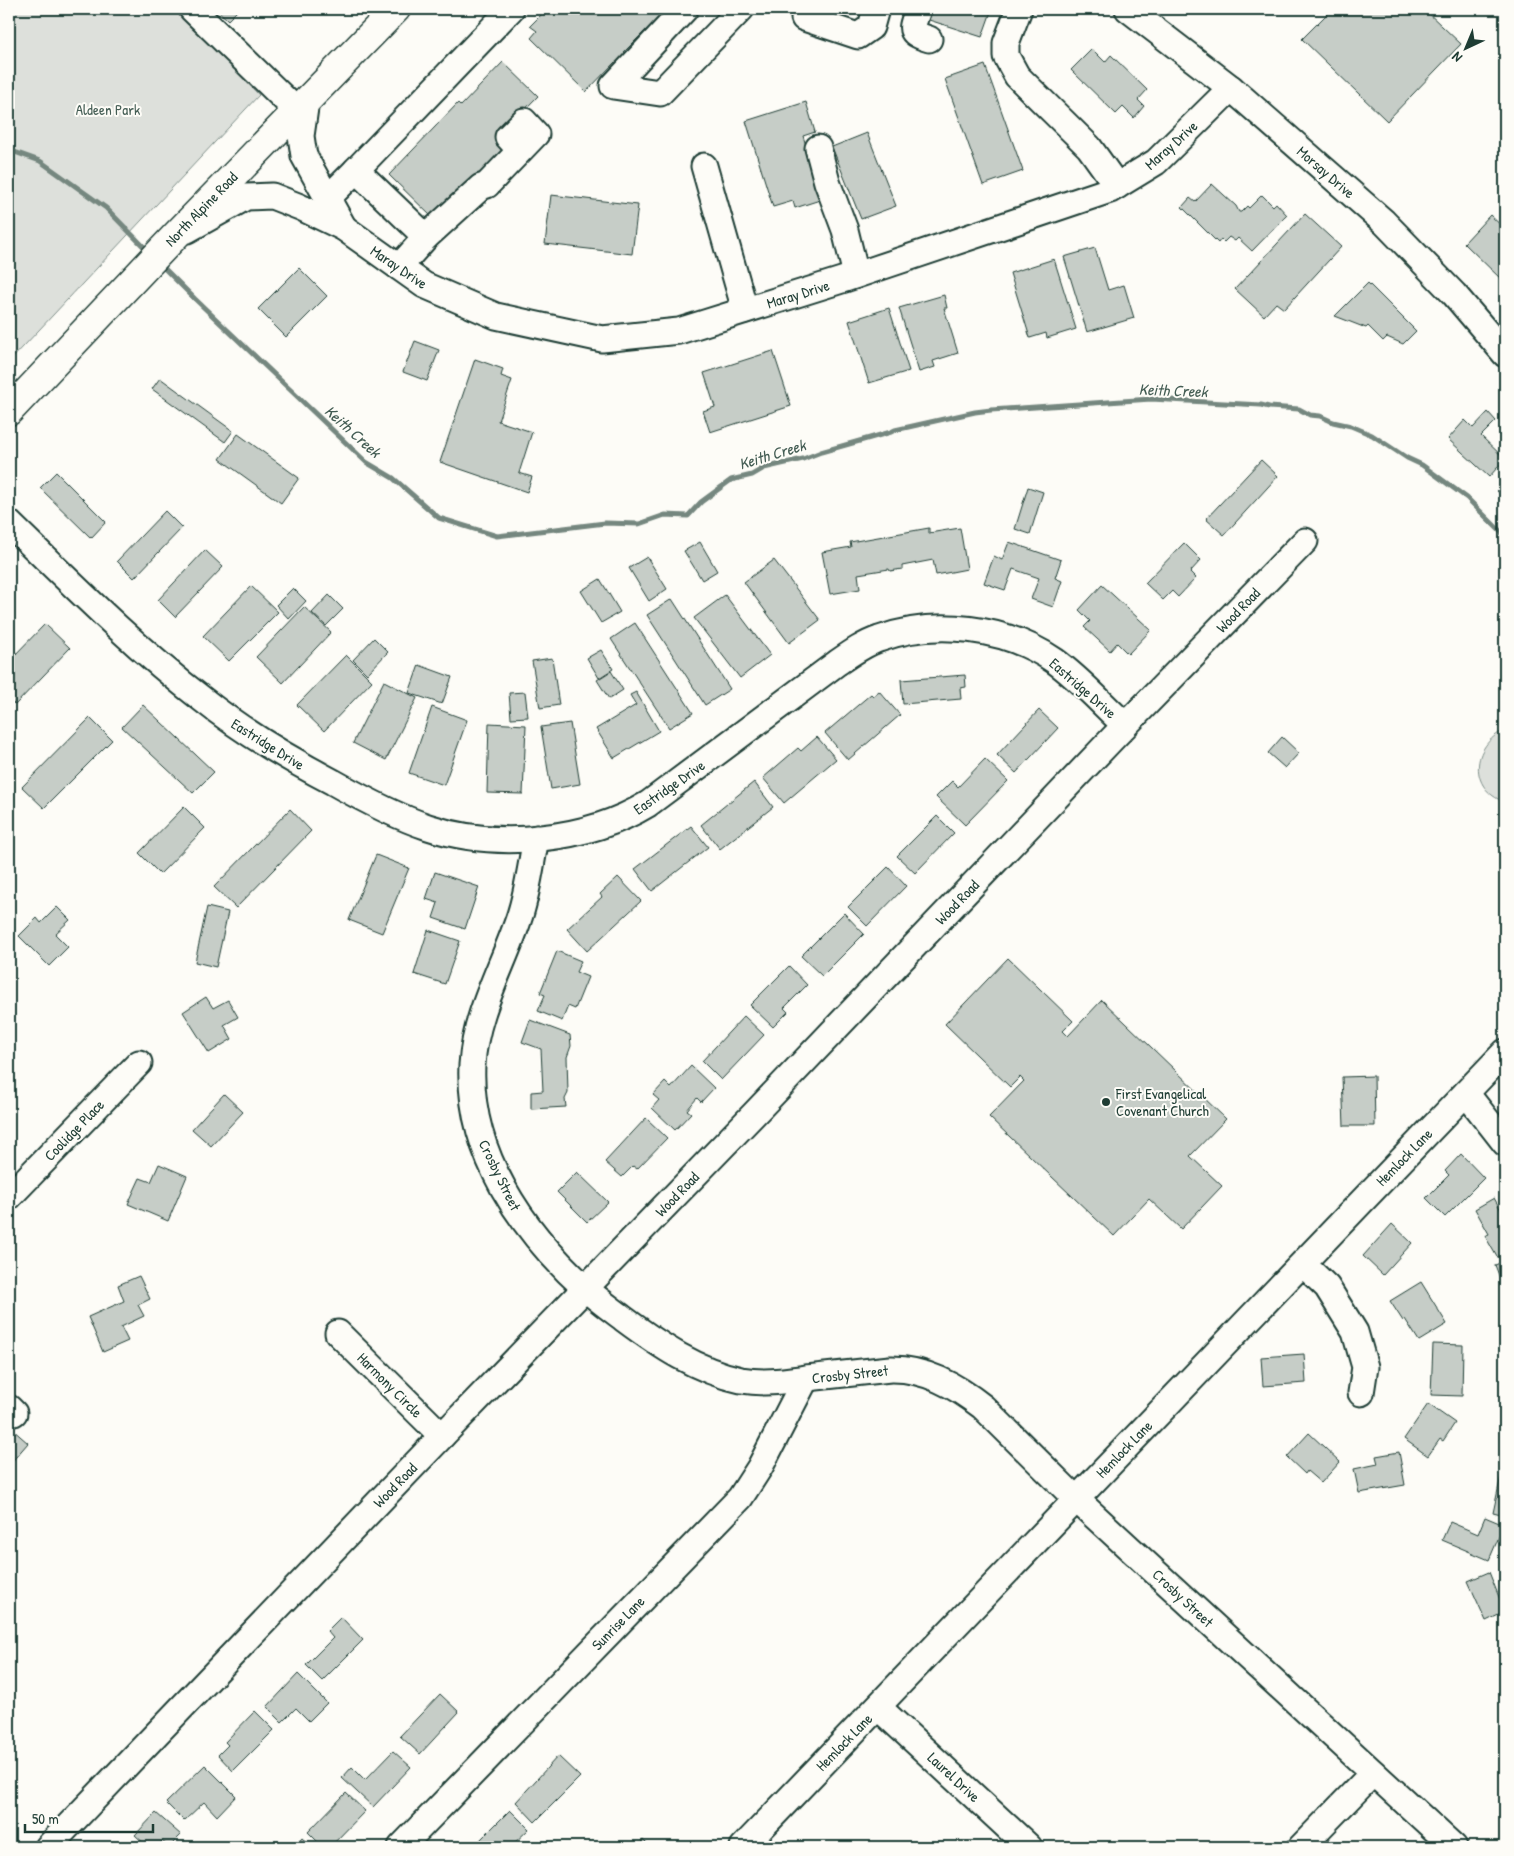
<svg xmlns="http://www.w3.org/2000/svg" width="1514" height="1856" viewBox="0 0 1514 1856" font-family="'Patrick Hand',sans-serif">
  <style>
    .green { fill: #dde0db; stroke: #7e8e88 }
    .lines { fill: none; stroke-linecap: round; stroke-linejoin: round }
    .stream { stroke: #75877f; stroke-width: 5 }
    .building { fill: #c6cdc7; stroke: #1f3d34 }
    .minor-casing { stroke: #1f3d34; stroke-width: 29 }
    .major-casing { stroke: #1f3d34; stroke-width: 31 }
    .minor { stroke: #fdfcf7; stroke-width: 25 }
    .major { stroke: #fdfcf7; stroke-width: 28 }
    .poi-dot { fill: #1f3d34; stroke: #fdfcf7; stroke-width: 2 }
    .labels { text-anchor: middle; dominant-baseline: central; stroke-width: 4; stroke-linejoin: round; paint-order: stroke }
    .park-label { font-size: 15px; fill: #455e55; stroke: #fdfcf7 }
    .street-label { font-size: 15px; fill: #1f3d34; stroke: #fdfcf7 }
    .poi-label { font-size: 15px; fill: #1f3d34; stroke: #fdfcf7; text-anchor: start }
    .water-label { font-size: 16px; font-style: italic; fill: #435c53; stroke: #fdfcf7 }
  </style>
  <rect width="100%" height="100%" fill="#fdfcf7"/>
  <filter id="ink" filterUnits="userSpaceOnUse"><feTurbulence type="fractalNoise" baseFrequency=".02" numOctaves="2"/><feDisplacementMap in="SourceGraphic" scale="10" xChannelSelector="R" yChannelSelector="G"/><feConvolveMatrix kernelMatrix="1 2 1 2 8 2 1 2 1" color-interpolation-filters="sRGB"/></filter>
  <g filter="url(#ink)">
    <g class="green">
      <polygon points="9,9 176,9 259,95 9,362"/>
      <path d="M1505 730V802C1468 789 1471 745 1505 730Z"/>
    </g>
    <g class="lines">
      <g class="stream">
        <polyline points="9,150 40,161 106,208 148,251"/>
        <polyline points="159,263 195,299 366,462 393,478 439,518 497,536 605,523 639,524 665,515 688,516 701,502 731,480 752,475 764,468 803,459 821,452 891,432 895,430 975,412 991,410 1151,399 1261,405 1269,407 1299,409 1310,415 1320,416 1333,422 1351,426 1372,435 1407,458 1422,465 1467,498 1505,536"/>
      </g>
    </g>
    <g class="building">
      <polygon points="216,9 239,9 228,20"/>
      <polygon points="547,9 678,9 667,20 660,16 624,52 631,58 621,67 615,62 586,92 531,38 537,31 530,26"/>
      <polygon points="933,9 992,9 982,37 929,20"/>
      <polygon points="1332,9 1424,9 1461,44 1387,121 1302,39"/>
      <polygon points="1092,49 1105,62 1111,55 1147,90 1138,100 1144,106 1134,118 1123,107 1116,114 1071,70"/>
      <polygon points="503,62 538,96 497,138 513,153 436,221 389,175 458,103 461,106"/>
      <polygon points="985,65 1023,171 983,185 945,79"/>
      <polygon points="806,102 815,132 803,136 823,199 795,208 793,201 773,207 746,121"/>
      <polygon points="867,133 896,206 861,219 832,147"/>
      <polygon points="1212,184 1236,206 1239,212 1241,212 1247,206 1249,208 1262,195 1273,206 1276,203 1287,215 1252,251 1238,238 1235,241 1229,237 1224,242 1221,239 1218,243 1182,207 1190,198 1195,202"/>
      <polygon points="551,195 638,205 632,254 545,244"/>
      <polygon points="1305,214 1341,247 1284,309 1276,303 1264,316 1235,289"/>
      <polygon points="1490,215 1505,229 1505,283 1464,243"/>
      <polygon points="1095,248 1108,290 1124,285 1134,318 1087,332 1064,257"/>
      <polygon points="1054,259 1076,329 1047,338 1046,333 1030,338 1010,273"/>
      <polygon points="299,268 327,296 286,337 258,309"/>
      <polygon points="1368,283 1416,331 1403,344 1387,337 1383,341 1368,326 1366,328 1335,316"/>
      <polygon points="944,295 947,308 944,308 958,353 933,361 935,367 919,372 899,308"/>
      <polygon points="889,308 909,371 869,383 849,321"/>
      <polygon points="415,341 439,350 427,381 403,372"/>
      <polygon points="773,351 791,406 710,432 703,411 715,407 704,373"/>
      <polygon points="475,359 503,369 501,376 512,380 498,421 532,432 519,473 532,477 527,492 440,462"/>
      <polygon points="160,378 233,431 225,442 152,389"/>
      <polygon points="1488,412 1496,421 1481,436 1505,459 1489,477 1448,439 1465,420 1473,428"/>
      <polygon points="238,434 299,478 281,503 220,459"/>
      <polygon points="1261,460 1278,476 1224,535 1206,519"/>
      <polygon points="56,472 106,522 91,538 40,488"/>
      <polygon points="1504,484 1505,484 1505,499 1497,491"/>
      <polygon points="1028,487 1043,492 1030,534 1015,529"/>
      <polygon points="165,511 182,528 134,578 117,561"/>
      <polygon points="929,528 929,533 960,528 967,569 936,575 933,560 902,566 902,569 890,571 889,569 858,574 860,589 830,594 822,552 851,547 850,542"/>
      <polygon points="700,542 717,571 702,580 684,551"/>
      <polygon points="1009,542 1061,560 1055,578 1062,581 1053,607 1031,599 1039,578 1013,569 1005,590 984,583 994,556 1002,560"/>
      <polygon points="1184,543 1201,560 1190,572 1196,578 1178,597 1172,591 1163,600 1145,583"/>
      <polygon points="205,550 223,567 175,617 158,600"/>
      <polygon points="647,557 667,589 649,601 629,568"/>
      <polygon points="774,560 820,620 789,643 744,582"/>
      <polygon points="600,579 620,612 601,623 581,591"/>
      <polygon points="1102,585 1151,630 1128,654 1117,643 1110,651 1084,627 1090,621 1079,610"/>
      <polygon points="251,586 278,612 229,661 203,636"/>
      <polygon points="293,588 306,601 289,619 276,605"/>
      <polygon points="329,595 343,609 326,626 312,613"/>
      <polygon points="725,595 770,655 740,678 694,618"/>
      <polygon points="672,599 730,689 705,705 647,615"/>
      <polygon points="304,607 331,632 283,683 256,657"/>
      <polygon points="635,623 693,713 669,728 611,639"/>
      <polygon points="45,624 70,648 15,705 9,699 9,661"/>
      <polygon points="374,638 388,652 367,674 353,660"/>
      <polygon points="601,650 613,669 599,678 587,658"/>
      <polygon points="346,655 372,681 324,731 297,705"/>
      <polygon points="552,658 559,705 540,708 532,661"/>
      <polygon points="419,665 452,677 442,704 409,693"/>
      <polygon points="611,671 623,690 609,699 597,680"/>
      <polygon points="965,675 966,687 960,688 961,699 903,704 901,680"/>
      <polygon points="384,681 417,698 386,760 353,743"/>
      <polygon points="879,691 900,715 848,760 825,733 871,694 873,696"/>
      <polygon points="525,692 528,717 511,718 509,693"/>
      <polygon points="636,692 659,731 614,758 596,729 636,705 630,695"/>
      <polygon points="143,705 214,772 193,793 122,727"/>
      <polygon points="432,707 467,720 444,785 409,773"/>
      <polygon points="1039,710 1058,728 1016,773 997,755"/>
      <polygon points="90,718 112,740 44,808 22,787"/>
      <polygon points="489,723 526,725 523,794 487,793"/>
      <polygon points="570,723 580,784 551,789 541,727"/>
      <polygon points="817,737 836,759 784,803 763,778 798,748 801,751"/>
      <polygon points="1282,737 1299,753 1285,768 1268,753"/>
      <polygon points="985,759 1008,781 965,825 936,797 952,781 958,787"/>
      <polygon points="754,782 773,807 720,849 701,825"/>
      <polygon points="184,807 205,828 160,874 139,853"/>
      <polygon points="290,809 311,831 236,908 214,887"/>
      <polygon points="937,816 954,833 915,873 897,856"/>
      <polygon points="691,826 708,847 652,891 635,869"/>
      <polygon points="376,855 409,868 382,933 349,920"/>
      <polygon points="888,867 906,886 867,926 848,907"/>
      <polygon points="435,872 479,887 465,929 433,918 438,903 426,899"/>
      <polygon points="618,877 641,901 587,951 567,929 602,897 600,894"/>
      <polygon points="57,907 70,920 55,934 68,947 49,966 19,936 37,918 41,923"/>
      <polygon points="207,907 228,912 216,967 195,962"/>
      <polygon points="844,913 864,934 822,976 801,956"/>
      <polygon points="428,930 460,941 445,984 414,974"/>
      <polygon points="557,951 581,961 576,972 588,977 575,1009 568,1006 562,1021 538,1011 545,995 540,993"/>
      <polygon points="1008,958 1073,1021 1063,1031 1068,1036 1102,1000 1226,1119 1190,1156 1222,1186 1181,1229 1149,1199 1114,1236 989,1117 1024,1081 1020,1077 1010,1087 945,1024"/>
      <polygon points="789,966 807,985 784,1008 788,1012 773,1027 750,1005"/>
      <polygon points="206,997 213,1008 228,1000 238,1017 224,1025 232,1039 209,1053 183,1012"/>
      <polygon points="744,1016 764,1035 721,1080 702,1061"/>
      <polygon points="530,1020 570,1035 571,1046 567,1057 568,1093 565,1099 566,1107 531,1109 531,1092 543,1091 541,1049 522,1042"/>
      <polygon points="691,1066 714,1088 701,1102 697,1098 687,1110 691,1113 675,1130 652,1108 659,1100 653,1095 665,1082 671,1088"/>
      <polygon points="1374,1076 1375,1126 1344,1126 1342,1077"/>
      <polygon points="224,1094 243,1112 211,1146 192,1129"/>
      <polygon points="646,1118 667,1138 637,1169 633,1166 622,1177 605,1162"/>
      <polygon points="1461,1154 1484,1178 1445,1217 1426,1198 1449,1175 1445,1171"/>
      <polygon points="159,1164 187,1176 168,1221 128,1204 140,1178 151,1182"/>
      <polygon points="577,1172 608,1202 587,1222 557,1192"/>
      <polygon points="1494,1198 1505,1217 1505,1253 1497,1257 1485,1236 1489,1234 1475,1209"/>
      <polygon points="1392,1224 1412,1243 1383,1275 1363,1256"/>
      <polygon points="1505,1261 1505,1291 1495,1265"/>
      <polygon points="139,1276 150,1299 138,1305 144,1316 121,1327 128,1341 103,1352 88,1317 124,1301 118,1285"/>
      <polygon points="1421,1282 1447,1324 1419,1341 1405,1319 1403,1321 1390,1301"/>
      <polygon points="1433,1344 1463,1345 1462,1396 1431,1395"/>
      <polygon points="1304,1354 1306,1383 1263,1386 1261,1357"/>
      <polygon points="1428,1404 1455,1423 1443,1441 1440,1439 1428,1456 1404,1439"/>
      <polygon points="12,1429 28,1443 9,1465 9,1433"/>
      <polygon points="1309,1433 1340,1462 1321,1483 1307,1471 1305,1474 1287,1457"/>
      <polygon points="1399,1452 1405,1485 1359,1493 1354,1469 1378,1464 1376,1456"/>
      <polygon points="1502,1471 1505,1472 1505,1516 1493,1513"/>
      <polygon points="1485,1517 1504,1525 1489,1560 1442,1540 1450,1522 1478,1534"/>
      <polygon points="1489,1572 1505,1612 1486,1621 1468,1581"/>
      <polygon points="341,1617 363,1640 322,1681 306,1665 333,1638 327,1631"/>
      <polygon points="298,1674 327,1703 309,1721 296,1708 282,1722 267,1707"/>
      <polygon points="440,1694 459,1712 420,1754 400,1736"/>
      <polygon points="255,1711 274,1730 233,1771 218,1755 228,1745 225,1742"/>
      <polygon points="393,1751 411,1767 373,1807 342,1778 352,1767 365,1780"/>
      <polygon points="558,1756 580,1777 535,1822 516,1802"/>
      <polygon points="205,1765 236,1796 217,1816 204,1802 184,1821 166,1803"/>
      <polygon points="346,1793 365,1811 330,1847 323,1847 308,1832"/>
      <polygon points="510,1810 529,1829 510,1847 473,1847"/>
      <polygon points="156,1813 181,1835 169,1847 162,1841 156,1847 148,1847 135,1835"/>
      <polygon points="302,1838 312,1847 294,1847"/>
      <polygon points="643,1840 650,1847 636,1847"/>
    </g>
    <g class="lines">
      <g class="minor-casing">
        <g id="minor">
          <polyline points="192,9 297,111"/>
          <polyline points="511,9 356,170 426,237 481,187 487,185 536,134 524,121 508,137 520,150"/>
          <polyline points="685,9 613,86 660,93 741,9"/>
          <path d="M918 9C912 29 906 32 929 39"/>
          <polyline points="1019,9 1006,43 1006,56 1017,76 1089,147 1117,186"/>
          <polyline points="1128,9 1231,88 1384,222 1454,294 1505,354"/>
          <polyline points="804,18 858,36 871,27 876,9"/>
          <polyline points="306,101 301,136 304,156 344,228"/>
          <polyline points="818,148 827,182 845,230 856,275"/>
          <polyline points="704,166 745,310"/>
          <polyline points="327,199 356,170"/>
          <polyline points="187,230 246,197 272,196 300,207 344,228 424,285 496,316 602,339 679,331 845,279 1110,190 1156,162 1231,88"/>
          <polyline points="399,267 426,237"/>
          <path d="M9 523C71 583 133 646 202 699 242 731 287 758 333 782 363 799 395 816 428 827 497 850 587 841 648 804L837 663C850 654 864 644 879 639 935 618 1006 627 1055 661 1080 679 1102 704 1125 725"/>
          <path d="M536 838C531 864 528 890 520 915 504 965 475 1012 472 1065 468 1153 522 1231 585 1288 597 1299 611 1309 624 1319 659 1345 697 1371 741 1380 765 1384 783 1381 807 1378 834 1375 862 1372 890 1369 925 1368 956 1386 983 1407L1076 1499 1454 1847"/>
          <polyline points="1466,1093 1505,1143"/>
          <polyline points="9,1197 139,1063"/>
          <polyline points="1303,1264 1327,1287 1355,1332 1365,1367 1361,1393"/>
          <polyline points="338,1333 442,1436"/>
          <polyline points="9,1408 14,1413"/>
          <polyline points="878,1707 1029,1847"/>
          <polyline points="48,1847 442,1436 754,1114 1113,738 1305,541"/>
          <polyline points="401,1847 740,1498 760,1467 806,1378"/>
          <polyline points="743,1847 1505,1052"/>
          <polyline points="1301,1847 1373,1773"/>
        </g>
      </g>
      <g class="major-casing">
        <polyline id="major" points="9,411 176,235 396,9"/>
      </g>
      <use href="#minor" class="minor"/>
      <use href="#major" class="major"/>
    </g>
  </g>
  <circle class="poi-dot" cx="1106" cy="1102" r="5"/>
  <g class="labels">
    <g class="park-label">
      <text x="108" y="109">Aldeen Park</text>
    </g>
    <g class="street-label">
      <text transform="translate(1171 145) rotate(-42)">Maray Drive</text>
      <text transform="translate(1326 172) rotate(41)">Morsay Drive</text>
      <text transform="translate(201 209) rotate(-46)">North Alpine Road</text>
      <text transform="translate(399 267) rotate(34)">Maray Drive</text>
      <text transform="translate(798 294) rotate(-17)">Maray Drive</text>
      <text transform="translate(1238 610) rotate(-46)">Wood Road</text>
      <text transform="translate(1083 688) rotate(41)">Eastridge Drive</text>
      <text transform="translate(268 744) rotate(32)">Eastridge Drive</text>
      <text transform="translate(669 787) rotate(-35)">Eastridge Drive</text>
      <text transform="translate(957 902) rotate(-46)">Wood Road</text>
      <text transform="translate(74 1130) rotate(-46)">Coolidge Place</text>
      <text transform="translate(1404 1157) rotate(-46)">Hemlock Lane</text>
      <text transform="translate(500 1175) rotate(64)">Crosby Street</text>
      <text transform="translate(677 1194) rotate(-46)">Wood Road</text>
      <text transform="translate(850 1374) rotate(-6)">Crosby Street</text>
      <text transform="translate(390 1385) rotate(45)">Harmony Circle</text>
      <text transform="translate(1124 1449) rotate(-46)">Hemlock Lane</text>
      <text transform="translate(395 1485) rotate(-46)">Wood Road</text>
      <text transform="translate(1183 1598) rotate(43)">Crosby Street</text>
      <text transform="translate(618 1623) rotate(-46)">Sunrise Lane</text>
      <text transform="translate(844 1742) rotate(-46)">Hemlock Lane</text>
      <text transform="translate(954 1777) rotate(43)">Laurel Drive</text>
    </g>
    <g class="poi-label">
      <text x="1116" y="1093">First Evangelical<tspan x="1116" dy="17">Covenant Church</tspan></text>
    </g>
    <g class="water-label">
      <text transform="translate(1173 390) rotate(2)">Keith Creek</text>
      <text transform="translate(353 431) rotate(42)">Keith Creek</text>
      <text transform="translate(772 454) rotate(-17)">Keith Creek</text>
    </g>
  </g>
  <rect width="1514" height="1856" fill="none" stroke="#fdfcf7" stroke-width="30"/>
  <rect x="15" y="15" width="1484" height="1826" fill="none" stroke="#1f3d34" stroke-width="2" filter="url(#ink)"/>
  <g transform="translate(1466 48) rotate(224)" stroke="#fdfcf7" stroke-width="4" paint-order="stroke">
  <path d="M0-4L9 19L0 12L-9 19Z" fill="#1f3d34"/>
  <text y="-8" font-size="14" font-weight="bold" text-anchor="middle" fill="#1f3d34">N</text>
  </g>
  <path d="M25 1824v8h128v-8" fill="none" stroke="#1f3d34" stroke-width="2.5"/>
  <text x="32" y="1824" font-size="15" fill="#1f3d34" stroke="#fdfcf7" stroke-width="4" paint-order="stroke">50 m</text>
</svg>
